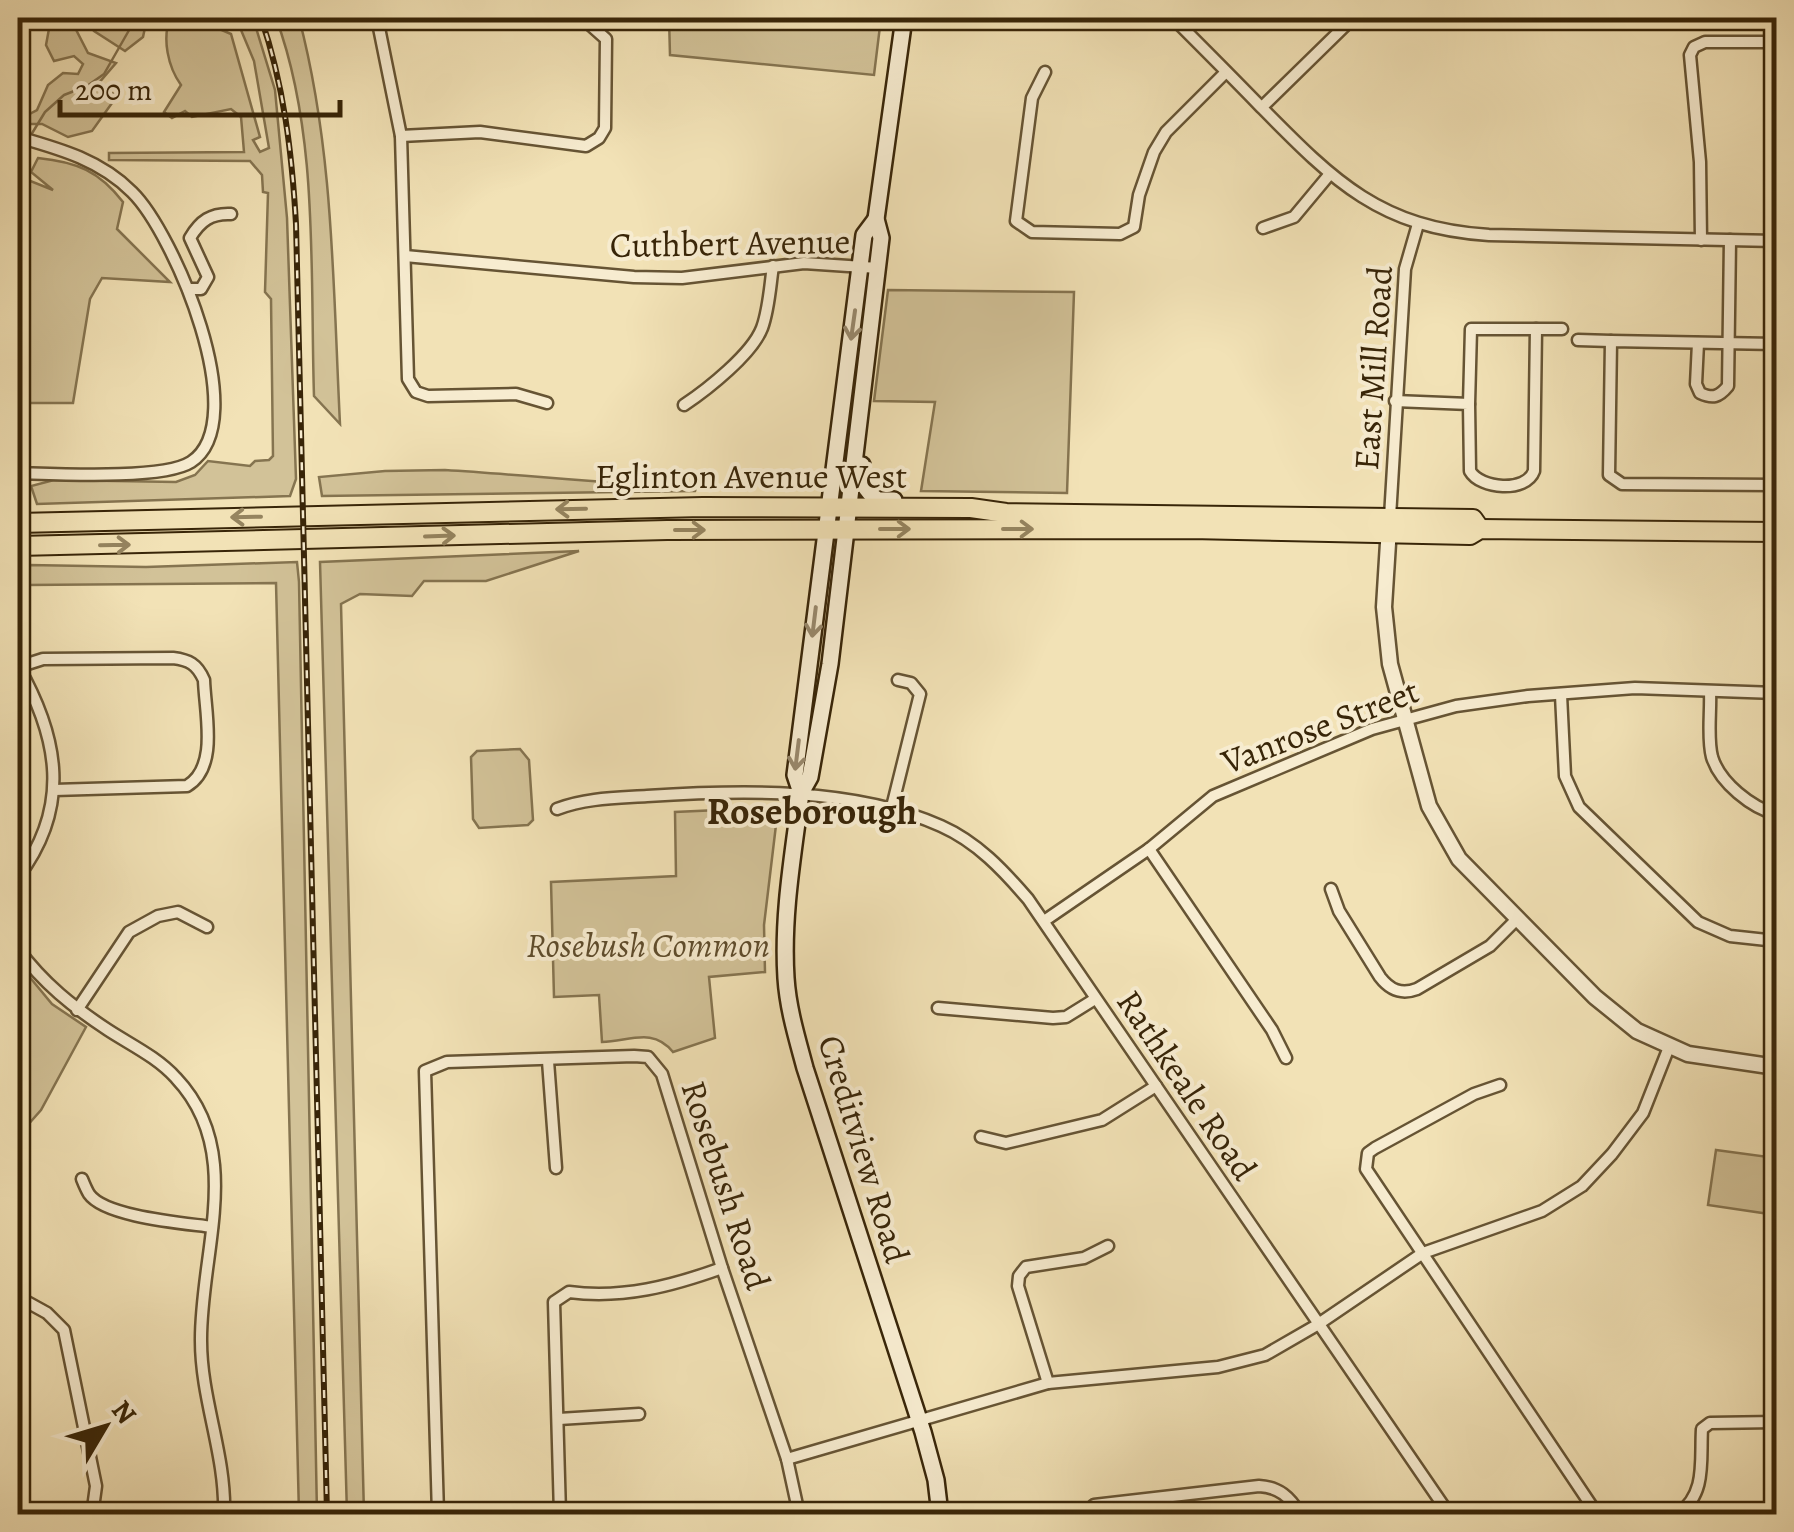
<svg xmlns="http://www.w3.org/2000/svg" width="1794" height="1532" viewBox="0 0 1794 1532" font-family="Alegreya,serif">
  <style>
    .green { fill: #d2c298; stroke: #857450; stroke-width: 2.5 }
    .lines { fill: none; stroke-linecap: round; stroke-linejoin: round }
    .stream { stroke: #82704d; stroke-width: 2.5 }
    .minor-casing { stroke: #665434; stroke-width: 15 }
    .tertiary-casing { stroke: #665434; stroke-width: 19 }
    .secondary-casing { stroke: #382508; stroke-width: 20 }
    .primary-casing { stroke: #382508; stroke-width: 22 }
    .minor { stroke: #f7ecd0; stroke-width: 10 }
    .tertiary { stroke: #f7ecd0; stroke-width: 14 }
    .secondary { stroke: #f7ecd0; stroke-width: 15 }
    .primary { stroke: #f2e2b6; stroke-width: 18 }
    .rail-casing { stroke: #382508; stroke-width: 6 }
    .rail { stroke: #f7ecd0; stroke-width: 2.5; stroke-dasharray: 8; stroke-linecap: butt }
    .oneway { stroke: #98886c }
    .oneway2 { stroke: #95845f }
    .labels { text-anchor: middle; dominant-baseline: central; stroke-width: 8; stroke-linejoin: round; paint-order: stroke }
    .street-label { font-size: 35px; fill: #382508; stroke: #f7ecd0 }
    .park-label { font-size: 35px; font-style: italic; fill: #5e4c2c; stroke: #f7ecd0 }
    .neighbourhood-label { font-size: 38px; font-weight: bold; fill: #382508; stroke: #f7ecd0 }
  </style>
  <rect width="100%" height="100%" fill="#f2e2b6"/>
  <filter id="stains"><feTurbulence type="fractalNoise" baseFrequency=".002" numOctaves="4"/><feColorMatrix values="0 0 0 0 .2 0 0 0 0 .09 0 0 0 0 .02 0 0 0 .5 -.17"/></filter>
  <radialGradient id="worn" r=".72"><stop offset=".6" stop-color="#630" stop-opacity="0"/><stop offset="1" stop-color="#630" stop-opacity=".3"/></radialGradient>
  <g class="green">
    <polygon points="51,18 70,18 88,53 116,63 98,84 117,96 92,131 68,137 42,124 22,124 20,119 37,110 48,85 63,73 78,74 83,64 74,56 54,61 46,45"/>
    <polygon points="82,18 147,18 143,37 125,51 94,31"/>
    <path d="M170 18H194L231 34 260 137 253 140 260 152 269 148 254 61 236 18H253L275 90 287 218 296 479 290 496 37 504 31 486 54 480 176 482 195 475 208 461 250 466 255 461 269 460 273 456 271 299 265 292 268 193 263 192 262 175 250 161 109 160V153L244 152 241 117 231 109 192 117 185 111 172 118 164 112 181 85C168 67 162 39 170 18Z"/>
    <path d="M276 18H299C334 151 333 287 340 424L314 396C310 273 319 134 276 18Z"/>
    <polygon points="669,18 881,18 874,75 670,55"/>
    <path d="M38 158C77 162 99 171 123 202L117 229 170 282 102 278 90 299 73 403H18V176L53 190 31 172Z"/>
    <polygon points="888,290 1074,292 1067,493 921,491 935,402 874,401"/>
    <path d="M445 470C530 475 613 485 697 487L695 491 322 496 319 477 385 471Z"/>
    <polygon points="579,551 486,581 424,581 412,596 360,594 341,604 364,1514 347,1514 320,562"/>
    <polygon points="297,562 299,582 317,1514 299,1514 276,583 26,585 26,571 29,565 146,567"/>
    <polygon points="520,749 529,760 533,820 528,825 479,828 473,819 471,757 477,751"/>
    <path d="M764 808 776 825 764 925 765 972 709 977 715 1038 673 1052C653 1027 630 1041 602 1042L599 995 554 997 551 882 676 876 675 812Z"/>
    <polygon points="18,963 52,1004 86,1027 41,1110 18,1136"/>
    <polygon points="1716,1150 1776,1158 1776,1215 1708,1205"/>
  </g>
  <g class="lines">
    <polyline class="stream" points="31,135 45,112 64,95 87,86 104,74 136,18"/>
    <g class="minor-casing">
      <g id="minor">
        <polyline points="377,18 401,136 408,379 416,392 428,396 516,394 547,403"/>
        <path d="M1173 18C1202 47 1231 76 1260 106 1333 180 1379 228 1489 235L1776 241"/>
        <polyline points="1045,72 1032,98 1016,221 1032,232 1120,234 1134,227 1139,195 1154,152 1166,132 1226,72"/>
        <polyline points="1262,107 1353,18"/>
        <polyline points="401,136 480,132 586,146 599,138 605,128 606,39 588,23 549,18"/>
        <path d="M18 137C60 149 100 160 132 192 174 233 254 421 191 462 163 480 55 474 18 473"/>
        <polyline points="1263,228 1294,217 1329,175"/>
        <polyline points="1701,240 1700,162 1690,55 1694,47 1705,42 1776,42"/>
        <polyline points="405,256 634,277 682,278 804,263 878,268"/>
        <path d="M188 289H201L208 277 190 238C200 221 211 213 231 214"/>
        <polyline points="1578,340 1611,341"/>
        <path d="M1698 343 1696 384 1700 393C1713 399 1719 397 1728 386L1730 240"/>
        <polyline points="1776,344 1611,341 1609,475 1622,484 1776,485"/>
        <path d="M1395 401 1469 404 1470 471C1480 489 1526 493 1534 471L1536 329"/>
        <polyline points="1469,404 1471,329 1562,329"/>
        <path d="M684 405C708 389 752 354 762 328 769 309 770 286 773 266"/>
        <polyline points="1390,517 1405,269 1418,224"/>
        <path d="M18 666C59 738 71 807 18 877"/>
        <path d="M18 667 43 659 173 658C189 660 197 664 204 680 205 713 219 767 187 786L54 790"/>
        <path d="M1710 692C1711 712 1707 738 1712 757 1720 783 1752 808 1776 814"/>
        <polyline points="1561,695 1565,776 1579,807 1698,922 1730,936 1776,941"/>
        <path d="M557 809C586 798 616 798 647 796 741 790 854 787 941 826 977 842 1003 870 1028 899L1449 1514"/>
        <polyline points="891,811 920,694 911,683 898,680"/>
        <polyline points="1149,849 1272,1030 1286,1058"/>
        <path d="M1331 889 1339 911 1380 977C1390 990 1401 995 1417 989L1490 946 1516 920"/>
        <polyline points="1044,921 1149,849 1213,796 1372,729 1456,706 1528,696 1635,688 1776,693"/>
        <path d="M18 949C43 983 73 1007 108 1030 131 1045 157 1057 176 1078 246 1152 200 1252 201 1341 201 1400 226 1455 224 1514"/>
        <polyline points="938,1008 1053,1018 1066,1017 1095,999"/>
        <polyline points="77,1010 129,932 158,916 178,912 207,927"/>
        <polyline points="548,1061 556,1168"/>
        <polyline points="1500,1085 1474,1094 1375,1148 1368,1153 1366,1169 1597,1514"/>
        <polyline points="981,1137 1006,1143 1102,1120 1156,1086"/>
        <path d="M82 1179C84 1184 86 1189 89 1194 105 1217 184 1223 212 1227"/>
        <polyline points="18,1297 47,1313 64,1330 96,1486 93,1508 86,1514"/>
        <polyline points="1048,1383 1018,1286 1019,1276 1026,1267 1084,1258 1108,1246"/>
        <polyline points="559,1419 639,1414"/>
        <polyline points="787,1459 1048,1383 1218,1367 1265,1355 1317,1325 1423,1253 1542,1211 1582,1186 1612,1154 1643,1113 1669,1047"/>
        <polyline points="438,1514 425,1071 447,1062 634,1056 648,1057 662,1074 722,1268 787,1459 799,1514"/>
        <path d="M560 1514 554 1302 569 1292C623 1299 672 1286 722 1268"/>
        <path d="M1085 1514 1094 1505 1259 1486C1279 1487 1290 1497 1300 1514"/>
        <path d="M1678 1514C1707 1494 1700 1460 1702 1429L1710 1423 1776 1422"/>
      </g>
    </g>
    <g class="tertiary-casing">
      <polyline id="tertiary" points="1389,527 1384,607 1390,664 1429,806 1459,859 1595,997 1637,1031 1688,1054 1776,1067"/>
    </g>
    <g class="secondary-casing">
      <g id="secondary">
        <path d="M904 18 876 219 881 238 830 664 810 777 801 793C793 855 782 916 786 978 788 1009 797 1038 805 1068L923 1432 936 1480 940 1514"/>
        <path d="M862 465C860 481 865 491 878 500H894"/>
        <polyline points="801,793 795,775 864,235 876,219"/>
      </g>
    </g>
    <g class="primary-casing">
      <g id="primary">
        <polyline points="18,523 703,507 971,508 1006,513 1473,519 1480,529"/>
        <polyline points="18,546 667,530 1191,529 1470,535 1480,529 1776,532"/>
      </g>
    </g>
    <use href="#minor" class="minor"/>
    <use href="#tertiary" class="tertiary"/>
    <use href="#secondary" class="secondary"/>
    <use href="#primary" class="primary"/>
    <g class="rail-casing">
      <path id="rail" d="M261 18C284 85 292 154 296 224L327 1514"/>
    </g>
    <use href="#rail" class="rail"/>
  </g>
  <defs><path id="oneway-shaft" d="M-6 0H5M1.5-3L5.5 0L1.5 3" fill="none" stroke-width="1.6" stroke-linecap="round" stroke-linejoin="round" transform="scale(2.5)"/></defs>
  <g class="oneway">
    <use href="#oneway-shaft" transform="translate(853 325) rotate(98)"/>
    <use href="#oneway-shaft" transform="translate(814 622) rotate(97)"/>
    <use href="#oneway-shaft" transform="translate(797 755) rotate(97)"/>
  </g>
  <g class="oneway2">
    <use href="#oneway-shaft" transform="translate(571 509) rotate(179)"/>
    <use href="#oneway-shaft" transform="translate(246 517) rotate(179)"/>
    <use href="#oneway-shaft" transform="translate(895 529)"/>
    <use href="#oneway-shaft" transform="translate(1018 529)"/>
    <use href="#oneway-shaft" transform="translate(690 530)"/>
    <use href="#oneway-shaft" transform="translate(440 536) rotate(-2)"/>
    <use href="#oneway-shaft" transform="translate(115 545) rotate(-1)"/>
  </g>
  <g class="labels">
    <g class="street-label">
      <text transform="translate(730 243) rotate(-1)">Cuthbert Avenue</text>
      <text transform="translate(1373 368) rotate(-86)">East Mill Road</text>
      <text x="751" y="476">Eglinton Avenue West</text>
      <text transform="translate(1320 726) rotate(-21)">Vanrose Street</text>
      <text transform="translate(1187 1085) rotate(56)">Rathkeale Road</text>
      <text transform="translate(864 1149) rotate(73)">Creditview Road</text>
      <text transform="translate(726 1185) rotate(72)">Rosebush Road</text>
    </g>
    <g class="park-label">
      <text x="648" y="945">Rosebush Common</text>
    </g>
    <g class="neighbourhood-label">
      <text x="812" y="811">Roseborough</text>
    </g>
  </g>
  <rect width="1794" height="1532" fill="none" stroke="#f2e2b6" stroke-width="60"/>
  <rect x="20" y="20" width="1754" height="1492" fill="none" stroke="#382508" stroke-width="5"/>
  <rect x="30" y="30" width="1734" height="1472" fill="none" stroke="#382508" stroke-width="2.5"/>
  <g transform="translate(105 1427) rotate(52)" stroke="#f7ecd0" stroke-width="8" paint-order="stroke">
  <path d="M0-8L18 38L0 25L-18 38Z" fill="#382508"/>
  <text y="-15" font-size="28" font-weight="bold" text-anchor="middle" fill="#382508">N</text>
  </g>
  <path d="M60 100v15h280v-15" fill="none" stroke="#382508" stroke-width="5"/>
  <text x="75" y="100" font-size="30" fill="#382508" stroke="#f7ecd0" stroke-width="8" paint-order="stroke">200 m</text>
  <rect width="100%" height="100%" filter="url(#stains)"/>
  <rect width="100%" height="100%" fill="url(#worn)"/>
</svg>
